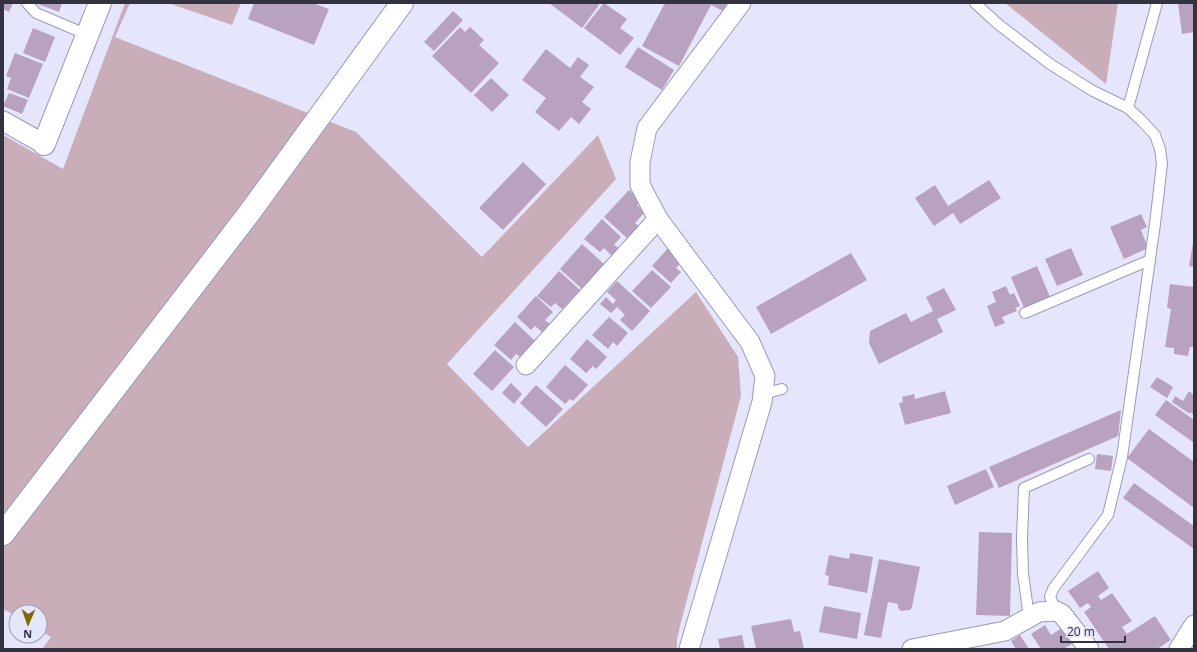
<svg xmlns="http://www.w3.org/2000/svg" width="1197" height="652" viewBox="0 0 1197 652" font-family="'Open Sans',sans-serif">
  <style>
    .green { fill: #c9aeb9 }
    .building { fill: #b9a2c0 }
    .lines { fill: none; stroke-linecap: round; stroke-linejoin: round }
    .service-casing { stroke: #999abb; stroke-width: 12 }
    .minor-casing { stroke: #999abb; stroke-width: 21 }
    .tertiary-casing { stroke: #999abb; stroke-width: 24 }
    .service { stroke: #fff; stroke-width: 10 }
    .minor { stroke: #fff; stroke-width: 19 }
    .tertiary { stroke: #fff; stroke-width: 22 }
  </style>
  <rect width="100%" height="100%" fill="#e5e6fc"/>
  <g class="green">
    <polygon points="125,3 130,3 115,37 356,132 482,257 598,135 616,179 447,364 528,447 696,292 738,357 741,396 681,622 677,639 677,649 42,649 51,637 40,630 40,612 16,612 16,616 3,609 3,135 63,169"/>
    <polygon points="168,3 241,3 232,25"/>
    <polygon points="1006,3 1118,3 1106,84 1005,3"/>
  </g>
  <g class="building">
    <polygon points="3,3 13,3 9,12 3,9"/>
    <polygon points="35,3 62,3 59,12"/>
    <polygon points="254,3 313,3 329,9 314,45 248,19"/>
    <polygon points="549,3 596,3 599,5 582,28"/>
    <polygon points="604,3 627,19 620,28 634,38 620,55 584,28"/>
    <polygon points="665,3 727,3 723,11 711,5 679,66 642,46"/>
    <polygon points="1178,3 1194,3 1194,32 1182,34"/>
    <polygon points="453,11 463,20 434,51 424,42"/>
    <polygon points="460,27 465,32 470,27 484,40 479,45 499,63 471,93 432,56"/>
    <polygon points="33,28 55,37 45,62 23,53"/>
    <polygon points="638,47 674,70 662,90 625,67"/>
    <polygon points="546,49 570,68 578,57 589,65 580,77 594,87 582,102 591,109 579,124 571,117 559,131 535,112 546,98 522,80"/>
    <polygon points="15,53 43,64 29,98 7,89 11,78 6,76"/>
    <polygon points="491,78 509,95 492,112 474,95"/>
    <polygon points="9,93 28,100 22,114 3,106"/>
    <polygon points="523,162 546,184 503,230 479,208"/>
    <polygon points="989,180 1001,198 960,224 953,213 934,226 915,198 935,185 948,206"/>
    <polygon points="629,190 641,200 637,205 645,212 635,223 639,226 627,238 604,217"/>
    <polygon points="1141,214 1147,227 1141,230 1148,248 1124,259 1110,227"/>
    <polygon points="602,219 621,237 614,245 619,248 612,256 604,248 600,252 584,239"/>
    <polygon points="1193,243 1194,243 1194,267 1189,266"/>
    <polygon points="582,244 604,264 582,289 560,269"/>
    <polygon points="670,246 684,258 676,268 681,272 671,283 652,266"/>
    <polygon points="1071,248 1083,275 1057,286 1045,259"/>
    <polygon points="851,253 867,280 771,334 756,307"/>
    <polygon points="1037,266 1050,297 1024,308 1011,277"/>
    <polygon points="652,270 671,287 651,308 632,291"/>
    <polygon points="559,271 580,290 562,309 555,303 551,307 537,296"/>
    <polygon points="617,281 650,311 632,331 620,320 625,315 617,307 611,313 600,304 606,297 613,304 616,300 607,292"/>
    <polygon points="1170,284 1194,287 1194,347 1190,347 1188,356 1174,354 1174,348 1165,347 1171,309 1167,308"/>
    <polygon points="1006,286 1010,295 1014,293 1020,306 1015,308 1017,311 1002,317 1005,323 995,327 987,306 996,302 992,292"/>
    <polygon points="944,288 956,310 937,319 943,332 879,364 869,343 870,331 906,313 911,322 933,311 926,297"/>
    <polygon points="536,296 553,312 545,320 550,324 542,332 535,326 531,330 517,317"/>
    <polygon points="609,317 628,333 617,346 613,342 608,349 592,335"/>
    <polygon points="515,322 535,341 520,357 516,354 511,360 494,345"/>
    <polygon points="587,339 607,357 596,369 593,366 586,373 570,359"/>
    <polygon points="495,350 514,367 492,391 473,374"/>
    <polygon points="565,365 588,385 573,401 570,399 565,404 546,387"/>
    <polygon points="1157,377 1173,387 1167,398 1150,387"/>
    <polygon points="511,383 522,394 514,404 502,393"/>
    <polygon points="536,385 563,409 546,427 520,403"/>
    <polygon points="945,391 951,413 905,425 899,403 903,402 902,397 914,394 915,399"/>
    <polygon points="1189,391 1194,395 1194,416 1191,412 1190,414 1172,402 1175,396 1183,401"/>
    <polygon points="1166,400 1194,420 1194,443 1155,415"/>
    <polygon points="1121,410 1118,436 999,488 989,467"/>
    <polygon points="1149,429 1194,462 1194,508 1127,458"/>
    <polygon points="1097,454 1113,456 1111,471 1095,469"/>
    <polygon points="986,469 994,487 955,505 947,486"/>
    <polygon points="1134,483 1194,526 1194,549 1123,498"/>
    <polygon points="979,532 1012,533 1010,616 976,615"/>
    <polygon points="850,553 873,557 867,593 828,585 829,576 825,575 829,555 849,559"/>
    <polygon points="879,559 920,567 912,607 910,610 901,611 898,608 898,604 888,602 881,638 864,635"/>
    <polygon points="1098,571 1109,588 1098,596 1101,600 1112,593 1132,621 1122,627 1127,634 1155,616 1171,640 1157,649 1109,649 1084,612 1091,607 1088,603 1080,608 1068,591"/>
    <polygon points="824,606 861,613 857,639 819,632"/>
    <polygon points="791,619 794,632 800,631 804,649 756,649 751,626"/>
    <polygon points="1045,625 1051,635 1062,628 1072,644 1063,649 1041,649 1031,634"/>
    <polygon points="742,635 745,649 720,649 718,639"/>
    <polygon points="1020,635 1029,649 1016,649 1011,641"/>
  </g>
  <g class="lines">
    <g class="service-casing">
      <g id="service">
        <polyline points="27,3 36,13 88,35"/>
        <polyline points="975,3 998,24 1050,64 1093,91 1128,108 1141,120 1155,135 1160,149 1162,164 1155,224 1122,457 1108,515 1053,589 1050,597 1056,611"/>
        <polyline points="1128,108 1157,3"/>
        <polyline points="1025,313 1150,260"/>
        <polyline points="763,394 782,389"/>
        <polyline points="1029,617 1023,574 1022,538 1024,488 1089,459"/>
      </g>
    </g>
    <g class="minor-casing">
      <g id="minor">
        <polyline points="3,121 44,144"/>
        <polyline points="526,365 658,219"/>
        <polyline points="689,649 762,402 765,376 750,342 658,219 640,185 640,162 647,128 741,3"/>
        <polyline points="912,649 1005,631 1039,612 1056,611 1062,614 1089,649"/>
        <polyline points="1179,649 1194,625"/>
      </g>
    </g>
    <g class="tertiary-casing">
      <g id="tertiary">
        <polyline points="44,144 100,3"/>
        <polyline points="3,534 250,212 402,3"/>
      </g>
    </g>
    <use href="#service" class="service"/>
    <use href="#minor" class="minor"/>
    <use href="#tertiary" class="tertiary"/>
  </g>
  <rect width="1197" height="652" fill="none" stroke="#323240" stroke-width="8"/>
  <g transform="translate(28 624) rotate(182)"><circle r="19" fill="#e5e6fc" stroke="#9d9eb1"/>
  <path d="M0-3L7 15L0 10L-7 15Z" fill="#806700"/>
  <text y="-6" font-size="11" font-weight="bold" text-anchor="middle" fill="#323240">N</text>
  </g>
  <path d="M1061 636v6h64v-6" fill="none" stroke="#323240" stroke-width="2"/>
  <text x="1067" y="636" font-size="12" fill="#323240" stroke="#e5e6fc" stroke-width="3" paint-order="stroke">20 m</text>
</svg>
